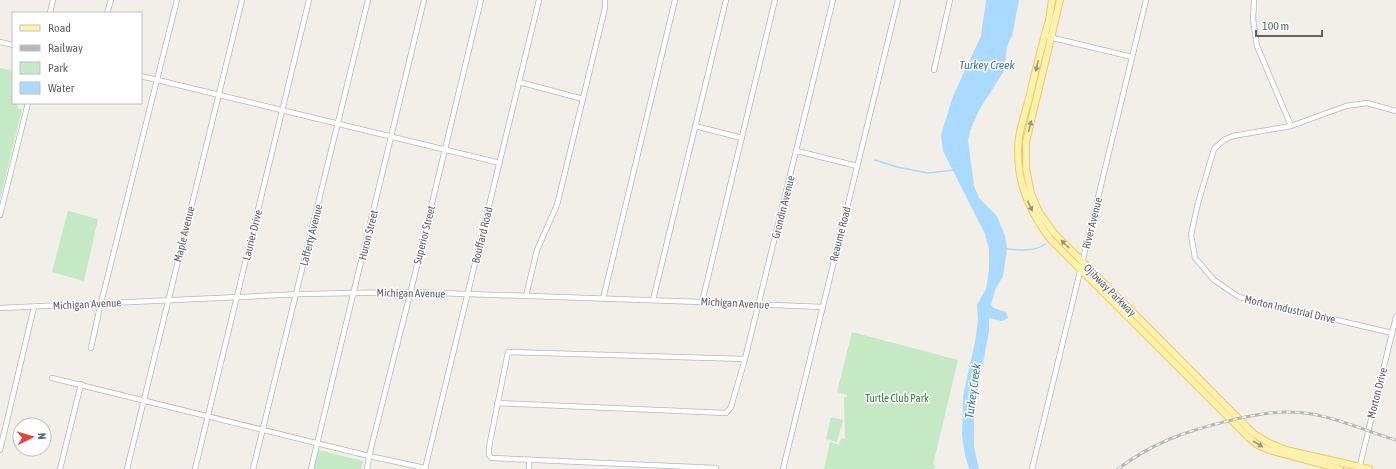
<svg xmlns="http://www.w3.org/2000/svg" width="1396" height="469" viewBox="0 0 1396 469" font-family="'Asap Condensed',sans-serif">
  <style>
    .green { fill: #c5e8c5 }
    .water { fill: #aadaff }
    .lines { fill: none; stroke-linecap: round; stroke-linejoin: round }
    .stream { stroke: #aadaff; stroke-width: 1.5 }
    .minor-casing { stroke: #b5b8bc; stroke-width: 6 }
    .major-casing { stroke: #f2c960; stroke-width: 8 }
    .minor { stroke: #fff; stroke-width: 4.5 }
    .major { stroke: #fff2af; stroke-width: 6 }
    .rail-casing { stroke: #b6b7b8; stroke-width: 3 }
    .rail { stroke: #fff; stroke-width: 1.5; stroke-dasharray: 4.5; stroke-linecap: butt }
    .oneway { fill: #979581 }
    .labels { text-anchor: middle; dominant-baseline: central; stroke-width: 3; stroke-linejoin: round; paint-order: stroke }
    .street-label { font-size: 11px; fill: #5f6368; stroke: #fff }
    .park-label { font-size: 11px; fill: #348238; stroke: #fff }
    .water-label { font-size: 12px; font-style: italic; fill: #4174aa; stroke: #fff }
  </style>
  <rect width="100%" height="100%" fill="#f1efe8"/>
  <g class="green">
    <polygon points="0,68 13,71 13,103 18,103 17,108 22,109 0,199"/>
    <polygon points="68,211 98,219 84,281 52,272"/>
    <polygon points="852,332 958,360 933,465 935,465 934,469 824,469 830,442 844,446 839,444 841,438 845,439 844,397 847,397 847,395 837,392"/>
    <polygon points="831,417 843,420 837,442 826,439"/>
    <polygon points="319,450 363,461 361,469 314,469"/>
  </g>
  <polygon class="water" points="986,0 1019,0 1012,36 1007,46 1004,71 979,110 970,131 968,140 974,186 979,198 997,216 1005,236 1007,249 1003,276 995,290 991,305 994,308 1006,312 1008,318 1002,321 989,318 989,331 983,363 979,375 974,419 974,447 979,469 969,469 965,455 962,435 963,396 975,342 978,320 977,305 986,289 989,270 989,249 985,234 943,151 941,135 953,96 981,36"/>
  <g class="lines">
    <g class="stream">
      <polyline points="875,160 897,167 928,173 954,170"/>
      <path d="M1007 249C1019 250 1035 252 1045 244"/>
    </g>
    <g class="minor-casing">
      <g id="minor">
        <polyline points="1254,0 1253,19 1257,46 1291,126"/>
        <polyline points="50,13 53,0"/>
        <polyline points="107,13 111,0"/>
        <polyline points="1049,37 1132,57"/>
        <polyline points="0,42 13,45"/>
        <polyline points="934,70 950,0"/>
        <polyline points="141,76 500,163"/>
        <polyline points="519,82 583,99"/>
        <polyline points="695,126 742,138"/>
        <polyline points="797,151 857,166"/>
        <polyline points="0,215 28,103"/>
        <polyline points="526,296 537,250 557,205 605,8 605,0"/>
        <polyline points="603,299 675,0"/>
        <polyline points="653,300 726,0"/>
        <polyline points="702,302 775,0"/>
        <polyline points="0,308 302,294 410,292 702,302 822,307"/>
        <polyline points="1392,333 1239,297 1214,280 1195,258 1191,235 1198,203 1214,149 1224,140 1233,136 1291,126 1346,106 1367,103 1396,111"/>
        <polyline points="91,348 99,311 177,0"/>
        <polyline points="52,378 369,456 425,468"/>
        <polyline points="497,403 726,413 731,407 745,359 833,0"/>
        <polyline points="0,450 34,307"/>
        <polyline points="60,469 81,384"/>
        <polyline points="127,469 242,0"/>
        <polyline points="195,469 309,0"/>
        <polyline points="253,469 368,0"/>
        <polyline points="311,469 424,0"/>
        <polyline points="367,469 371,448 412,286 481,0"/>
        <polyline points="425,469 539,0"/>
        <polyline points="529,469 529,460"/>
        <polyline points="715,469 716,468 492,458 489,455 489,447 508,352 745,359"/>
        <polyline points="783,469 898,0"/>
        <polyline points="1032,469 1146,0"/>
        <polyline points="1359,469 1396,317"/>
      </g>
    </g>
    <g class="major-casing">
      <g id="major">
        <path d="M1052 0 1049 20C1042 44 1036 69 1030 94 1027 108 1021 123 1019 138 1014 176 1028 210 1051 240L1249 438 1258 445 1269 450 1340 469"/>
        <polyline points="1060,0 1026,142 1026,168 1031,194 1039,212 1054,233 1254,434 1269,443 1286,450 1369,469"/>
      </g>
    </g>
    <use href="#minor" class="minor"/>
    <use href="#major" class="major"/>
    <g class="rail-casing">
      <path id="rail" d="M1118 469C1152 443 1186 431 1228 421 1256 414 1283 409 1312 414 1341 419 1368 432 1396 440"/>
    </g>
    <use href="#rail" class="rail"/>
  </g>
  <defs><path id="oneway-solid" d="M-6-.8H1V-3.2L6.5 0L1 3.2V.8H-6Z"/></defs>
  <g class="oneway">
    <use href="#oneway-solid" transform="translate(1037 66) rotate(104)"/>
    <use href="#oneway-solid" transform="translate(1030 126) rotate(-76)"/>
    <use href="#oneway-solid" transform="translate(1030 206) rotate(65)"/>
    <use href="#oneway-solid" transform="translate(1065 244) rotate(-135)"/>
    <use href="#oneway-solid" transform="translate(1258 444) rotate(32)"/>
  </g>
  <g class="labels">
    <g class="street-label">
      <text transform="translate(783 207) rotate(-76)">Grondin Avenue</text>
      <text transform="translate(1092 223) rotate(-76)">River Avenue</text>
      <text transform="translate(184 234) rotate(-76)">Maple Avenue</text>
      <text transform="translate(840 234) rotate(-76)">Reaume Road</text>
      <text transform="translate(252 235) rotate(-76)">Laurier Drive</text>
      <text transform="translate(311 235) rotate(-76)">Lafferty Avenue</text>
      <text transform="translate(368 235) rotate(-76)">Huron Street</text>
      <text transform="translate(424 235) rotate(-76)">Superior Street</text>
      <text transform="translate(482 235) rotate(-76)">Bouffard Road</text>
      <text transform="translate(1110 290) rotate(45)">Ojibway Parkway</text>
      <text transform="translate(411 293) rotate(1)">Michigan Avenue</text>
      <text transform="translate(735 303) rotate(3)">Michigan Avenue</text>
      <text transform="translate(87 304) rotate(-3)">Michigan Avenue</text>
      <text transform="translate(1290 309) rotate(13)">Morton Industrial Drive</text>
      <text transform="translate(1377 393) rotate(-76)">Morton Drive</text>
    </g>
    <g class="park-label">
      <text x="897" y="398">Turtle Club Park</text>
    </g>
    <g class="water-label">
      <text x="987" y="65">Turkey Creek</text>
      <text transform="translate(973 391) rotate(-82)">Turkey Creek</text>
    </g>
  </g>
  <rect x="12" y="12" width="130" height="92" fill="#ffffff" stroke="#bfc1c3"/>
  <rect x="20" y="25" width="20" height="6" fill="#fff2af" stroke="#bfc1c3"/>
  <text x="48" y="32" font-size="12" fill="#5f6368">Road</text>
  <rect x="20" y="45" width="20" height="6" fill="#b6b7b8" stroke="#bfc1c3"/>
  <text x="48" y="52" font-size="12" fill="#5f6368">Railway</text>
  <rect x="20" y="62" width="20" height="12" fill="#c5e8c5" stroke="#bfc1c3"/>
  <text x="48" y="72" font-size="12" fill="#5f6368">Park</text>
  <rect x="20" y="82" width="20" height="12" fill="#aadaff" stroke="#bfc1c3"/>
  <text x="48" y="92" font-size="12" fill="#5f6368">Water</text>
  <g transform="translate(32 437) rotate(85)"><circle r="19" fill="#ffffff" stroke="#bfc1c3"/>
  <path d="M0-3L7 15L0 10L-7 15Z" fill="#ea4335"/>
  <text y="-6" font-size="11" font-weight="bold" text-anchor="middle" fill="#5f6368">N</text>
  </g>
  <path d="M1256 30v6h66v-6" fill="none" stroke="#5f6368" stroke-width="2"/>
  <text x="1262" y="30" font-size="12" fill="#5f6368" stroke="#ffffff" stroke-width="3" paint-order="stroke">100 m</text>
</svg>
